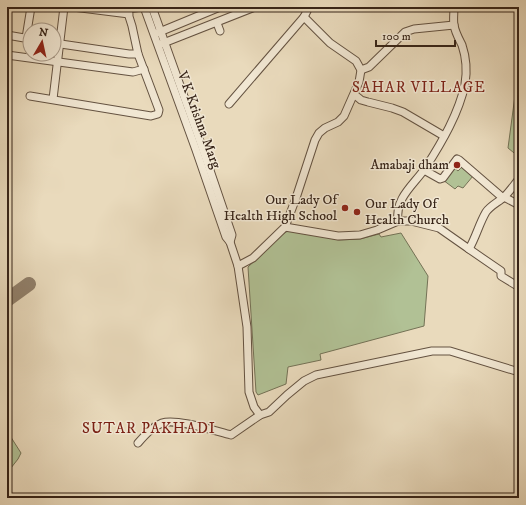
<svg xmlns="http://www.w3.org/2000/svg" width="526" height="505" viewBox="0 0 526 505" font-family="'IM FELL DW Pica',serif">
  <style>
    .green { fill: #b1c195; stroke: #747256 }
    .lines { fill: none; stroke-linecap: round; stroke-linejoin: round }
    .taxiway { stroke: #907f6a; stroke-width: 14 }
    .minor-casing { stroke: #645241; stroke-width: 9 }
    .minor { stroke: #f1e7d3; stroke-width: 7 }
    .poi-dot { fill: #8f2418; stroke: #f1e7d3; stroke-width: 1.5 }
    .labels { text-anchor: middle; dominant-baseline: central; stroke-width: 3; stroke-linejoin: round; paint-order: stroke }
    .street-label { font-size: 14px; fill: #372418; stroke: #f1e7d3 }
    .poi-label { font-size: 14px; fill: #372418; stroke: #f1e7d3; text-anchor: end }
    .neighbourhood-label { font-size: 15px; letter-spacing: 1px; fill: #7a1f14; stroke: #f1e7d3 }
  </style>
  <rect width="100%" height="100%" fill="#e9dabc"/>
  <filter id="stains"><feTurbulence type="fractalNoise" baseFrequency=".005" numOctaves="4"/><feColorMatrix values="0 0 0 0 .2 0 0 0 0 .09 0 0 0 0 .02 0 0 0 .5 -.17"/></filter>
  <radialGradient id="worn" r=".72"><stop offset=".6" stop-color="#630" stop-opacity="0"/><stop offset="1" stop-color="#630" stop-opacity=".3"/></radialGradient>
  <g class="green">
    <polygon points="516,88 519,88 519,157 508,148"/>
    <polygon points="451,165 458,171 462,167 473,176 463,188 458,186 455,189 443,180"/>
    <polygon points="290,230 339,240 360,239 379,234 381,237 401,233 428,276 424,326 320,354 321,360 288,367 286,384 258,395 256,392 248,267 284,233"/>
    <polygon points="7,431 21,453 18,459 7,473"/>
  </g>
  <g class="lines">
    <polyline class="taxiway" points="7,300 29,284"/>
    <g class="minor-casing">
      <g id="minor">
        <polyline points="73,7 129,14"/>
        <polyline points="144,7 196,150 226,237 230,242 238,266 247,327 249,392 254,407 260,415"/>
        <polyline points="152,7 201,144 232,235 230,242"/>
        <polyline points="127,9 142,7"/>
        <polyline points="217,23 220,31"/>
        <polyline points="157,33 220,7"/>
        <polyline points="7,35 30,39"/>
        <polyline points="26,38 31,7"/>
        <polyline points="54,43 129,54 138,54"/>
        <polyline points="161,44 255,7"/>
        <polyline points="7,55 133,72 144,69"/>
        <polyline points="361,70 369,67 405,32 414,29 454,25"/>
        <polyline points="355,95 361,100 368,102 392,108 403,112 444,136"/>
        <polyline points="30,96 151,116 158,114 159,110 138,54 132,26 126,7"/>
        <polyline points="53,99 64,7"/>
        <polyline points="229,104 304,17 309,7"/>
        <polyline points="424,170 440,179 443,178 457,159 459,160 503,198"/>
        <polyline points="504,197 519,205"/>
        <path d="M398 221C395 197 414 185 426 167 442 142 459 113 465 84 467 72 466 57 462 45 459 39 455 32 454 25 453 20 454 13 454 7"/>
        <path d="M285 227 338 236 360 235 377 230 398 221H411L439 228 469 249C476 237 479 224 486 212 491 205 499 202 505 196 510 191 514 185 519 179"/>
        <polyline points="469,249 501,271 501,276 519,287"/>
        <polyline points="238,266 253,258 285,227 296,198 315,140 319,133 325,128 338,122 344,116 359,82 361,70 356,61 330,43 304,17"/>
        <path d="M138 443C145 435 152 427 162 423 176 418 215 431 231 435L260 415 269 412 287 395 304 381 316 375 432 351H450L519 372"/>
      </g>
    </g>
    <use href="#minor" class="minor"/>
  </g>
  <g class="poi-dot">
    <circle cx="457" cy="165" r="4"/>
    <circle cx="345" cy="208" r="4"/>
    <circle cx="357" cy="212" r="4"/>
  </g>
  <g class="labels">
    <g class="street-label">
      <text transform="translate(199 120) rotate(70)">V K Krishna Marg</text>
    </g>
    <g class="poi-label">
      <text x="449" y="165">Amabaji dham</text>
      <text x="337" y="200">Our Lady Of<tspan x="337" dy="16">Health High School</tspan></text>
      <text x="365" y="204" text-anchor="start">Our Lady Of<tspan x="365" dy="16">Health Church</tspan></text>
    </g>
    <g class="neighbourhood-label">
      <text x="419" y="87">SAHAR VILLAGE</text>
      <text x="149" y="428">SUTAR PAKHADI</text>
    </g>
  </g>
  <rect width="526" height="505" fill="none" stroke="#e9dabc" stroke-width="24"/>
  <rect x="8" y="8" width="510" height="489" fill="none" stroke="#372418" stroke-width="2"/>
  <rect x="12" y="12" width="502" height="481" fill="none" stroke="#372418"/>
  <g transform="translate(42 42) rotate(9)"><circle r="19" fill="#f1e7d3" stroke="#a79988"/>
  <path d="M0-3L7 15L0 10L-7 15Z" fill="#8f2418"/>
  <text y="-6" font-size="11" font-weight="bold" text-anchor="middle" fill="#372418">N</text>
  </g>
  <path d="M376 40v6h79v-6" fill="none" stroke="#372418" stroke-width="2"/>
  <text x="382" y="40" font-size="12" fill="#372418" stroke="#f1e7d3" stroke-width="3" paint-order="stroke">100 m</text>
  <rect width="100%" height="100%" filter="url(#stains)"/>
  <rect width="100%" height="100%" fill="url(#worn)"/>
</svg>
